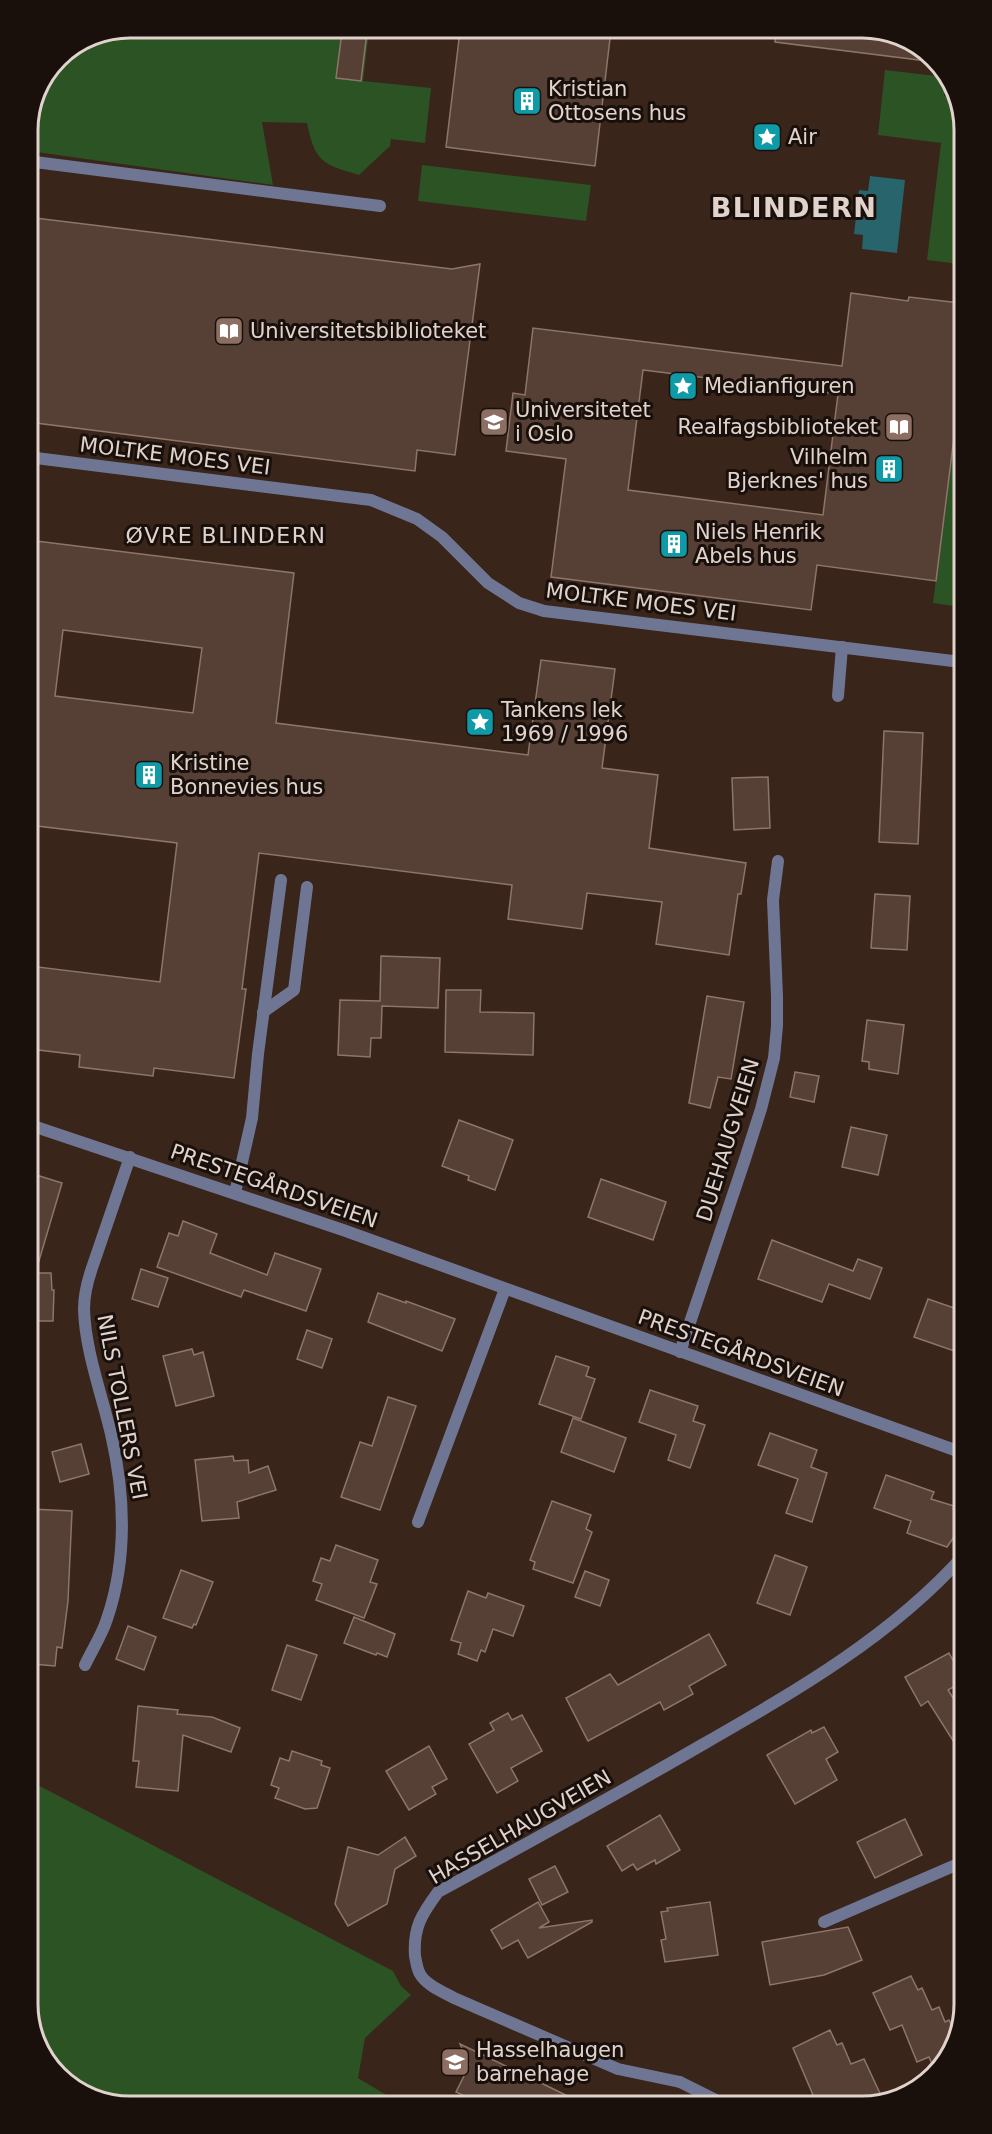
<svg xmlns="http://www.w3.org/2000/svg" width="992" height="2134" viewBox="0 0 992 2134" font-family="'DejaVu Sans',sans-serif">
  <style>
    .green { fill: #2b5324 }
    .water { fill: #27646b }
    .building { fill: #563f34; stroke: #8d7569; stroke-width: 1.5; fill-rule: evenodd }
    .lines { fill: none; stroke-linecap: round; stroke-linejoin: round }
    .service { stroke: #6f7694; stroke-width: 12 }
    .pedestrian { stroke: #6f7694; stroke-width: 12 }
    .minor { stroke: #6f7694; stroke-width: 12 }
    .tertiary { stroke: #6f7694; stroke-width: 12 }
    .labels { text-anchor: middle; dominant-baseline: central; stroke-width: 6; stroke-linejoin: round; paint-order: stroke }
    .poi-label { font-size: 21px; fill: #e1d3cc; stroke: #19100c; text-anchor: start }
    .street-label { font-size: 21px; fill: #e1d3cc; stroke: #19100c }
    .neighbourhood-label { font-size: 22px; letter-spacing: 1.5px; fill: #e1d3cc; stroke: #19100c }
    .district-label { font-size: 27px; font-weight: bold; letter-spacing: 1.5px; fill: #e1d3cc; stroke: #19100c }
    .rim { fill: none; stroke: #e1d3cc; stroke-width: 3 }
  </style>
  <rect width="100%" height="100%" fill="#39251a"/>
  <g class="green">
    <path d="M369 32 363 81 431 88 425 143 391 139 390 146 359 175C322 164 315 162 307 123L262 122 273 185 29 151 27 163V123L57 57 90 35Z"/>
    <polygon points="885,70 945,77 944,96 959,98 960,264 927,260 941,143 878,135"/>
    <polygon points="422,165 591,185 586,221 418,201"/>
    <polygon points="960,390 961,607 933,603"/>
    <polygon points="32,1782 393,1971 401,1986 411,1995 365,2038 358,2078 403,2105 122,2107 67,2086 33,2038"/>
  </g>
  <polygon class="water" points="870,176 905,180 897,253 862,249 863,235 854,234 859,190 868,191"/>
  <g class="building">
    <polygon points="870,27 925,48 935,62 775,42 776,28"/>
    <polygon points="611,30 595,166 446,147 460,31"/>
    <polygon points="342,32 367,32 361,81 336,78"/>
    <polygon points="27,217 452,269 480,264 455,455 417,450 415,471 28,422"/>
    <path d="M851 293 908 301 909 297 960 303V389L936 581 817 565 811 610 551 577 566 459 506 451 513 393 525 395 533 328 842 366ZM643 370 838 394 823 515 628 490Z"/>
    <path d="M28 540 294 573 276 723 528 755 541 660 615 669 602 768 658 775 649 848 746 863 741 894H738L729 955 656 944 662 902 587 893 582 929 508 919 512 885 259 853 242 989H246L234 1078 154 1068 153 1076 79 1067 80 1055 30 1049V966L160 982 177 843 29 825ZM63 630 202 648 193 713 55 696Z"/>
    <polygon points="884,731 923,733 918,844 879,842"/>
    <polygon points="768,777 770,828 734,830 732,778"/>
    <polygon points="875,894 910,896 907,950 871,948"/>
    <polygon points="381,956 440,958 438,1008 382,1006 381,1038 371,1038 370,1057 338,1055 340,1000 380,1001"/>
    <polygon points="446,990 481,990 480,1012 534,1013 533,1055 445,1052"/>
    <polygon points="707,996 744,1002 731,1079 718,1077 710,1108 689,1103"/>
    <polygon points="867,1020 904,1025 898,1074 869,1069 869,1062 862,1061"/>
    <polygon points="795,1072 819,1076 814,1102 790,1097"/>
    <polygon points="459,1120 513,1140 495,1190 468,1180 469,1176 442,1166"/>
    <polygon points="851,1127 887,1135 878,1175 842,1167"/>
    <polygon points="30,1173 62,1183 36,1271 30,1270"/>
    <polygon points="601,1179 666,1202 653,1240 588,1217"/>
    <polygon points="183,1221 217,1234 210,1253 267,1275 275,1253 321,1269 306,1311 244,1290 241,1297 157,1267 169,1233 178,1236"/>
    <polygon points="772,1240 853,1271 858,1259 882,1268 870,1299 829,1284 822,1302 758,1279"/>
    <polygon points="141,1269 168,1278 158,1307 132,1299"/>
    <polygon points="30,1273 51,1273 52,1290 54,1290 53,1321 31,1321"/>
    <polygon points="378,1293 406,1303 406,1301 455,1319 442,1351 368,1322"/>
    <polygon points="928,1299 963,1311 963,1354 914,1337"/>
    <polygon points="307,1330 332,1339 322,1368 297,1359"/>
    <polygon points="192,1349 194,1355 203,1352 214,1396 176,1406 163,1356"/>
    <polygon points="556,1356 589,1367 586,1376 595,1379 581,1419 539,1404"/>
    <polygon points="650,1390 698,1406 693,1421 705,1425 690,1468 668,1460 676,1435 639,1422"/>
    <polygon points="388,1397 416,1406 380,1510 341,1497 360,1442 372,1446"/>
    <polygon points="573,1418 626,1438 614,1472 561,1452"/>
    <polygon points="770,1433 817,1450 811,1467 827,1473 812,1522 786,1513 798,1479 758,1465"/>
    <polygon points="81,1444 89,1474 60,1482 52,1452"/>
    <polygon points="233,1456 234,1461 248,1460 249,1473 268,1466 276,1490 237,1502 239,1518 202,1521 195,1460"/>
    <polygon points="886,1475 934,1492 931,1499 954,1506 953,1509 964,1513 964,1522 947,1547 907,1533 911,1521 874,1508"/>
    <polygon points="552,1501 591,1515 586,1529 592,1532 573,1583 533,1569 535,1562 530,1560"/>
    <polygon points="31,1509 72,1511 68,1601 62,1648 57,1647 55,1666 32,1664 31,1621 37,1622 38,1573 31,1573"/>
    <polygon points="336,1545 378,1560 370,1582 377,1584 364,1618 316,1600 322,1584 313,1581 321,1558 330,1561"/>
    <polygon points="775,1555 807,1567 790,1615 757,1603"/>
    <polygon points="181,1570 213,1582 196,1625 194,1624 192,1628 163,1618"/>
    <polygon points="585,1571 609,1580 600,1606 575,1597"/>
    <polygon points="468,1591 486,1598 488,1593 524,1606 513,1636 493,1629 485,1652 481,1650 477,1661 458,1654 461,1643 451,1640"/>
    <polygon points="354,1617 395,1634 387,1657 377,1653 376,1655 344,1643"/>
    <polygon points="128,1626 156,1637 144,1670 116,1659"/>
    <polygon points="709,1634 726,1665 689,1686 693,1694 664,1710 660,1702 588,1741 566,1698 610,1674 618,1685"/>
    <polygon points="287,1645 317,1655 301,1700 272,1690"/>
    <polygon points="949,1653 964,1681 948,1690 964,1715 964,1758 928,1701 921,1706 905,1677"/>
    <polygon points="138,1706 178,1710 177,1714 212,1717 240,1728 231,1752 183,1735 178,1791 136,1787 139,1761 133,1761"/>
    <polygon points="508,1713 512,1720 522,1715 542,1751 511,1768 518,1781 497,1793 469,1744 494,1730 490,1723"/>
    <polygon points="824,1727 838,1752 826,1759 837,1780 795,1804 767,1755 811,1730 812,1733"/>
    <polygon points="429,1746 447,1779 432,1787 436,1794 409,1810 386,1771"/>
    <polygon points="292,1751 322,1761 321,1765 330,1768 317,1808 305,1809 275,1798 279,1788 271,1785 280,1758 289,1761"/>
    <polygon points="660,1815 680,1850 656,1864 655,1860 637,1870 633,1864 622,1871 607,1846"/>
    <polygon points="905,1819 922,1855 875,1878 857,1842"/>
    <polygon points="405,1837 416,1856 395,1869 387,1904 348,1926 335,1904 348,1847 378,1855"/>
    <polygon points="555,1866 568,1892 542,1905 529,1879"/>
    <polygon points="538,1902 549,1922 539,1928 592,1920 592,1922 528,1958 518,1940 502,1949 491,1930"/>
    <polygon points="710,1902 718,1955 665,1962 661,1940 666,1939 661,1912 668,1911 667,1908"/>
    <polygon points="848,1927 862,1960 824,1975 770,1985 762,1942"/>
    <polygon points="911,1976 918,1990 922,1988 932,2010 939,2007 945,2022 949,2020 956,2035 948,2062 935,2071 929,2057 917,2062 902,2025 890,2030 873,1993"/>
    <polygon points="830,2030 837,2045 842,2043 851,2064 864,2059 884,2102 816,2102 793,2048"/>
    <polygon points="460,2044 537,2081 584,2104 474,2104 473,2100 456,2092 464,2076 462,2072 469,2064"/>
  </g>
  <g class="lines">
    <g class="service">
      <polyline points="838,696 842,647"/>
      <polyline points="263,1012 294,990 307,887"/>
      <polyline points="235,1193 252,1118 258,1054 281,880"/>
      <polyline points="418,1522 505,1289"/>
      <polyline points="680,2082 722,2103"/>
    </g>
    <polyline class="pedestrian" points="27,161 380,206"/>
    <g class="minor">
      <polyline points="28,457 371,500 417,519 442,537 488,583 519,603 544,611 961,662"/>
      <polyline points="680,1352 745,1159 761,1109 774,1058 777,1026 777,996 773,900 778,861"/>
      <path d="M85 1665C92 1650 102 1635 107 1619 127 1560 125 1495 111 1434 102 1395 85 1350 84 1309 84 1294 88 1279 93 1265L130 1157"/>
      <polyline points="824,1922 965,1861"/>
      <path d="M680 2082 618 2069 454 1998C443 1992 426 1985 420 1974 417 1969 416 1961 415 1956 413 1927 422 1914 438 1892 526 1844 614 1796 700 1746 794 1692 891 1637 964 1555"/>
    </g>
    <polyline class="tertiary" points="30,1125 343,1230 963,1453"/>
  </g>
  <defs>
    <g id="building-square" transform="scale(1.5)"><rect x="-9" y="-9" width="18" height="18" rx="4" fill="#0f9aa8" stroke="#19100c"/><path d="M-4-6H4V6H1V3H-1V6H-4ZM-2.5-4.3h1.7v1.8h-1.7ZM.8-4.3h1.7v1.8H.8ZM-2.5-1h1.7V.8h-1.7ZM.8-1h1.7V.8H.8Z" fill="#fff"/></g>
    <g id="sight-square" transform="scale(1.5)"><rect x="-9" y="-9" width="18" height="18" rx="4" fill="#0f9aa8" stroke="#19100c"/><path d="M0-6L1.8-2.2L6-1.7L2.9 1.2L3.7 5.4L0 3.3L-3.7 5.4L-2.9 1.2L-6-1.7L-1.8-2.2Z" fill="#fff"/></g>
    <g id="library-square" transform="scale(1.5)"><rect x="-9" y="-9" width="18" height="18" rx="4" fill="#8d6e63" stroke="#19100c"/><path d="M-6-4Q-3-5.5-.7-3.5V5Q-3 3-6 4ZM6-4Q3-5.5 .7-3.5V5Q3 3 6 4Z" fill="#fff"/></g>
    <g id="university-square" transform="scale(1.5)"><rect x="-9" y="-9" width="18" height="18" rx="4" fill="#8d6e63" stroke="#19100c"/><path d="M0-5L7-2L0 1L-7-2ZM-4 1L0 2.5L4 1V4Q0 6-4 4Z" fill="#fff"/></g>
    <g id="school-square" transform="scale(1.5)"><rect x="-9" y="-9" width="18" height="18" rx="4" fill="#8d6e63" stroke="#19100c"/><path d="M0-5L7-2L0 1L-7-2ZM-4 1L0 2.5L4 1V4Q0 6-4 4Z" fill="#fff"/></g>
  </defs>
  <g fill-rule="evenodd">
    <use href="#building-square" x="527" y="101"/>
    <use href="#sight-square" x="767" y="137"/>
    <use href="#library-square" x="229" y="331"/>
    <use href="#sight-square" x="683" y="386"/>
    <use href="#university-square" x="494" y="422"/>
    <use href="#library-square" x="899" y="427"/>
    <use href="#building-square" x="889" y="469"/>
    <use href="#building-square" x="674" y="544"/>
    <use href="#sight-square" x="480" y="722"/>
    <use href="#building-square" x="149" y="775"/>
    <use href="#school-square" x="455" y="2062"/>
  </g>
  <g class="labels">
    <g class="poi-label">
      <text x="548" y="89">Kristian<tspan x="548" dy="24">Ottosens hus</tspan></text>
      <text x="788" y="137">Air</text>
      <text x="250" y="331">Universitetsbiblioteket</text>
      <text x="704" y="386">Medianfiguren</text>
      <text x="515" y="410">Universitetet<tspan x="515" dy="24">i Oslo</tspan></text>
      <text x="878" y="427" text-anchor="end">Realfagsbiblioteket</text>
      <text x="868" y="457" text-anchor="end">Vilhelm<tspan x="868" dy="24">Bjerknes' hus</tspan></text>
      <text x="695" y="532">Niels Henrik<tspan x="695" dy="24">Abels hus</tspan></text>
      <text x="501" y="710">Tankens lek<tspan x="501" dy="24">1969 / 1996</tspan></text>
      <text x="170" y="763">Kristine<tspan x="170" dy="24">Bonnevies hus</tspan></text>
      <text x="476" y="2050">Hasselhaugen<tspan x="476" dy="24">barnehage</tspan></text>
    </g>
    <g class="street-label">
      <text transform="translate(175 456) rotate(7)">MOLTKE MOES VEI</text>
      <text transform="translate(641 602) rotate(7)">MOLTKE MOES VEI</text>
      <text transform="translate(728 1140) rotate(-73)">DUEHAUGVEIEN</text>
      <text transform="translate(274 1186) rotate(19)">PRESTEGÅRDSVEIEN</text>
      <text transform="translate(741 1353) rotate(20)">PRESTEGÅRDSVEIEN</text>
      <text transform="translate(122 1407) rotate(79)">NILS TOLLERS VEI</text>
      <text transform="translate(520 1827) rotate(-30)">HASSELHAUGVEIEN</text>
    </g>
    <g class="neighbourhood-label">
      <text x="226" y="535">ØVRE BLINDERN</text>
    </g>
    <g class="district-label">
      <text x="794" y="207">BLINDERN</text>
    </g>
  </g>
  <path d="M0 0H992V2134H0ZM130 38H862A92 92 0 0 1 954 130V2004A92 92 0 0 1 862 2096H130A92 92 0 0 1 38 2004V130A92 92 0 0 1 130 38Z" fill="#19100c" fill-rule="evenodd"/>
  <path class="rim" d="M130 38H862A92 92 0 0 1 954 130V2004A92 92 0 0 1 862 2096H130A92 92 0 0 1 38 2004V130A92 92 0 0 1 130 38Z"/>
</svg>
